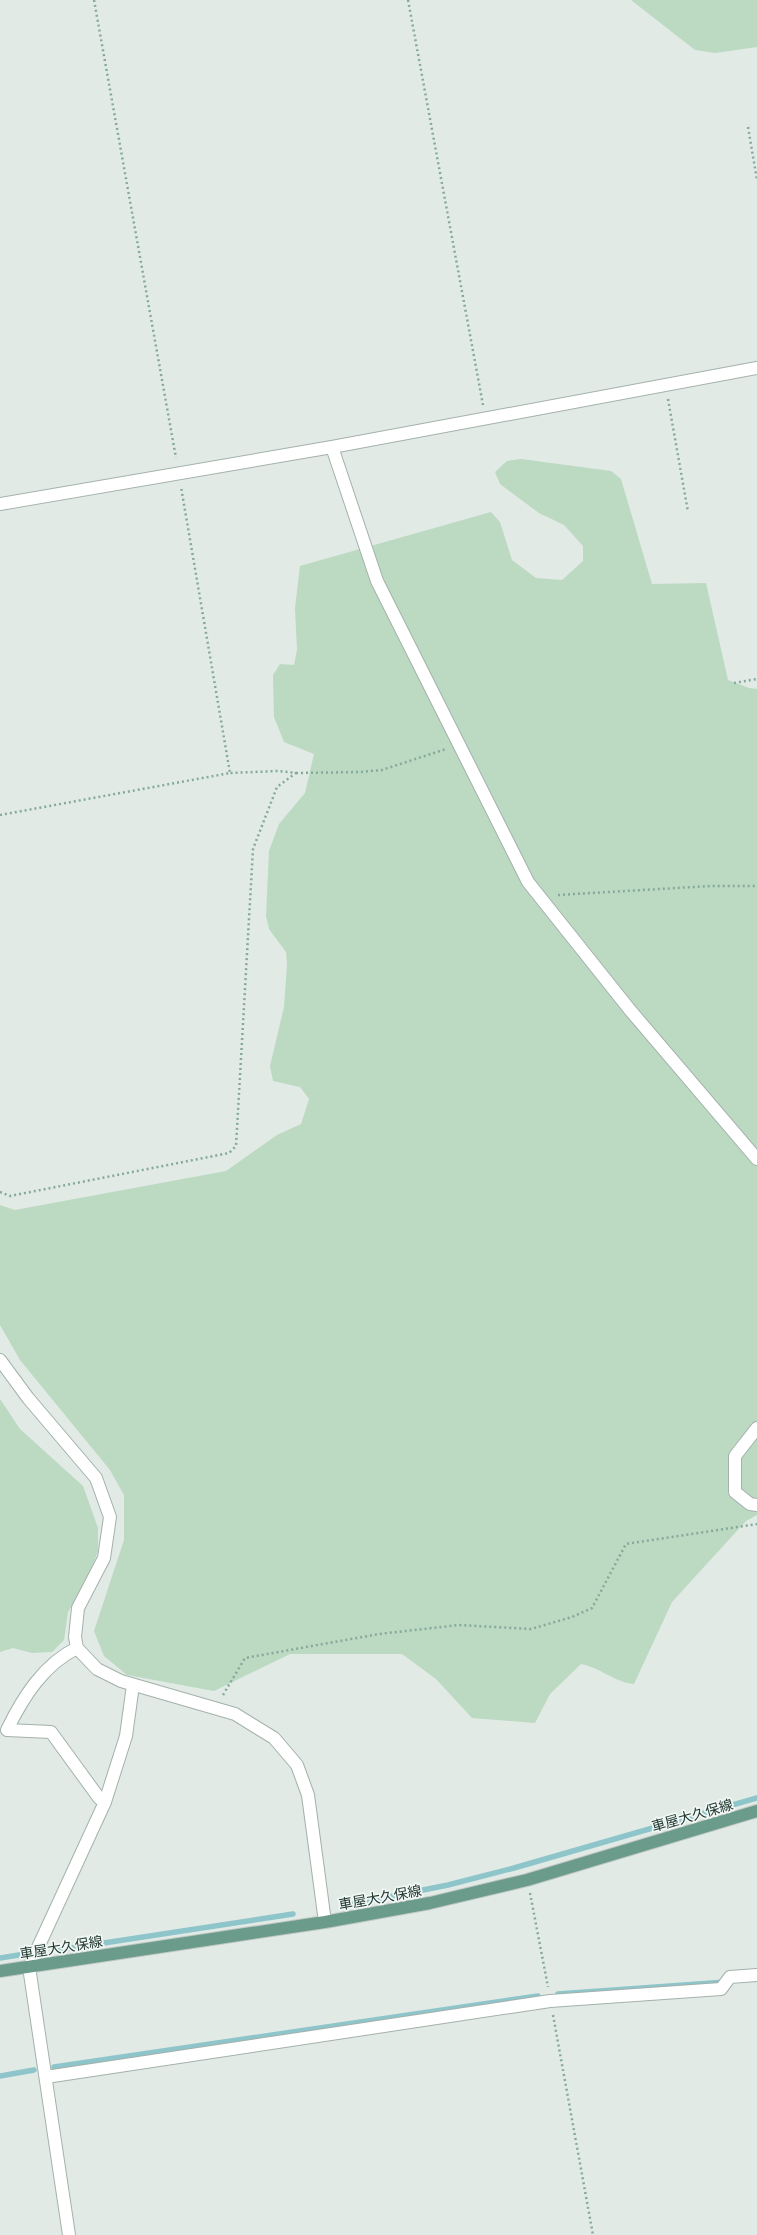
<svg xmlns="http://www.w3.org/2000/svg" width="757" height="2235" viewBox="0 0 757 2235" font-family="'Open Sans','Noto Sans JP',sans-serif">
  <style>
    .green { fill: #bcd9c2 }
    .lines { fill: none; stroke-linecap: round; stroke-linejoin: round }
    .stream { stroke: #8ec5ca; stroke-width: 5.5 }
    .minor-casing { stroke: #a4b1ac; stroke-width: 14 }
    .major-casing { stroke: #c1c8c6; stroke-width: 14 }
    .path { stroke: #85aa9c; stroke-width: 2.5; stroke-dasharray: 2 3; stroke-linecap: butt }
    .minor { stroke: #fff; stroke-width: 12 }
    .major { stroke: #6a9b8b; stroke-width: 12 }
    .labels { text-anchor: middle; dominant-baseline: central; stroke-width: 3.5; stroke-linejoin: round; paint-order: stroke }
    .street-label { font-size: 14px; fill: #233932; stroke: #f1f7f4 }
  </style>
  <rect width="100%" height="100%" fill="#e1eae5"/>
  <g class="green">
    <polygon points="631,0 757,0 757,47 715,53 695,50"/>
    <path d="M521 459 611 471 621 479 652 584 706 583 728 680 749 688 757 689V1515L746 1521 672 1602 634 1684C613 1682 602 1668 581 1664L550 1694 535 1723 472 1718 436 1679 402 1654H290L214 1691 127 1675 104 1656 94 1631 124 1540V1495L110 1470 20 1360 0 1325V1205L15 1210 226 1171 277 1135 301 1124 309 1099 300 1087 273 1081 270 1066 284 1007 287 965 286 952 269 929 266 916 269 851 279 824 305 793 314 754 284 742 274 717 273 675 280 664 294 665 297 650 295 608 300 566 491 512 500 522 512 560 536 578 562 580 583 561V546L564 525 539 513 500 484 495 472 507 461Z"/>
    <polygon points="0,1399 20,1429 83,1486 98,1528 98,1551 87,1580 68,1612 64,1640 52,1652 32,1653 13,1648 0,1652"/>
  </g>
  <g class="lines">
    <g class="stream">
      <polyline points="353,1904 448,1885 514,1868 757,1798"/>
      <polyline points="58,1950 293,1914"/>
      <polyline points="0,1958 25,1954"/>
      <polyline points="558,1994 726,1982"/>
      <polyline points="54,2067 538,1996"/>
      <polyline points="0,2076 34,2070"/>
    </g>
    <g class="minor-casing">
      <g id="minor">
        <polyline points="332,447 377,581 528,882 630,1010 757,1159"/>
        <polyline points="0,504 332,447 757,368"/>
        <polyline points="0,1360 28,1398 96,1478 110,1517 104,1558 78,1608 75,1637 77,1648 97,1669 121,1681 235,1714 274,1738 297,1765 308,1795 325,1922"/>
        <polyline points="757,1428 735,1456 735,1492 750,1504 757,1505"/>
        <polyline points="105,1802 126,1736 133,1685"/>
        <polyline points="46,2077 550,2001 721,1989 730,1977 757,1975"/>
        <path d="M69 2235 29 1967 105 1802 99 1798 51 1732 7 1730C23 1697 44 1664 77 1648"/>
      </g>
    </g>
    <g class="major-casing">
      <polyline id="major" points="0,1971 325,1922 430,1903 527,1880 757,1811"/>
    </g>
    <g class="path">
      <polyline points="94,0 176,458"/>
      <polyline points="408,0 483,405"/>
      <polyline points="748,127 757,180"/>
      <polyline points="668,399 688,512"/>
      <polyline points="734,683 757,679"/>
      <polyline points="296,773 361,772 382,770 446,749"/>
      <polyline points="0,815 230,773 181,487"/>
      <polyline points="558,895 710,886 757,886"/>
      <polyline points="0,1192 10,1196 229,1153 236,1146 253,849 277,787 296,773 278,771 230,773"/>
      <polyline points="223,1695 245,1658 379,1634 459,1625 531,1629 572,1617 592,1608 626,1544 757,1524"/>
      <polyline points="530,1893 548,1987"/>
      <polyline points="553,2015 593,2235"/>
    </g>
    <use href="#minor" class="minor"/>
    <use href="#major" class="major"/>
  </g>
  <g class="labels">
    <g class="street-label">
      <text transform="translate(692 1815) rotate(-16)">車屋大久保線</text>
      <text transform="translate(380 1897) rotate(-10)">車屋大久保線</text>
      <text transform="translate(61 1947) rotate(-9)">車屋大久保線</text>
    </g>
  </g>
</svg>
